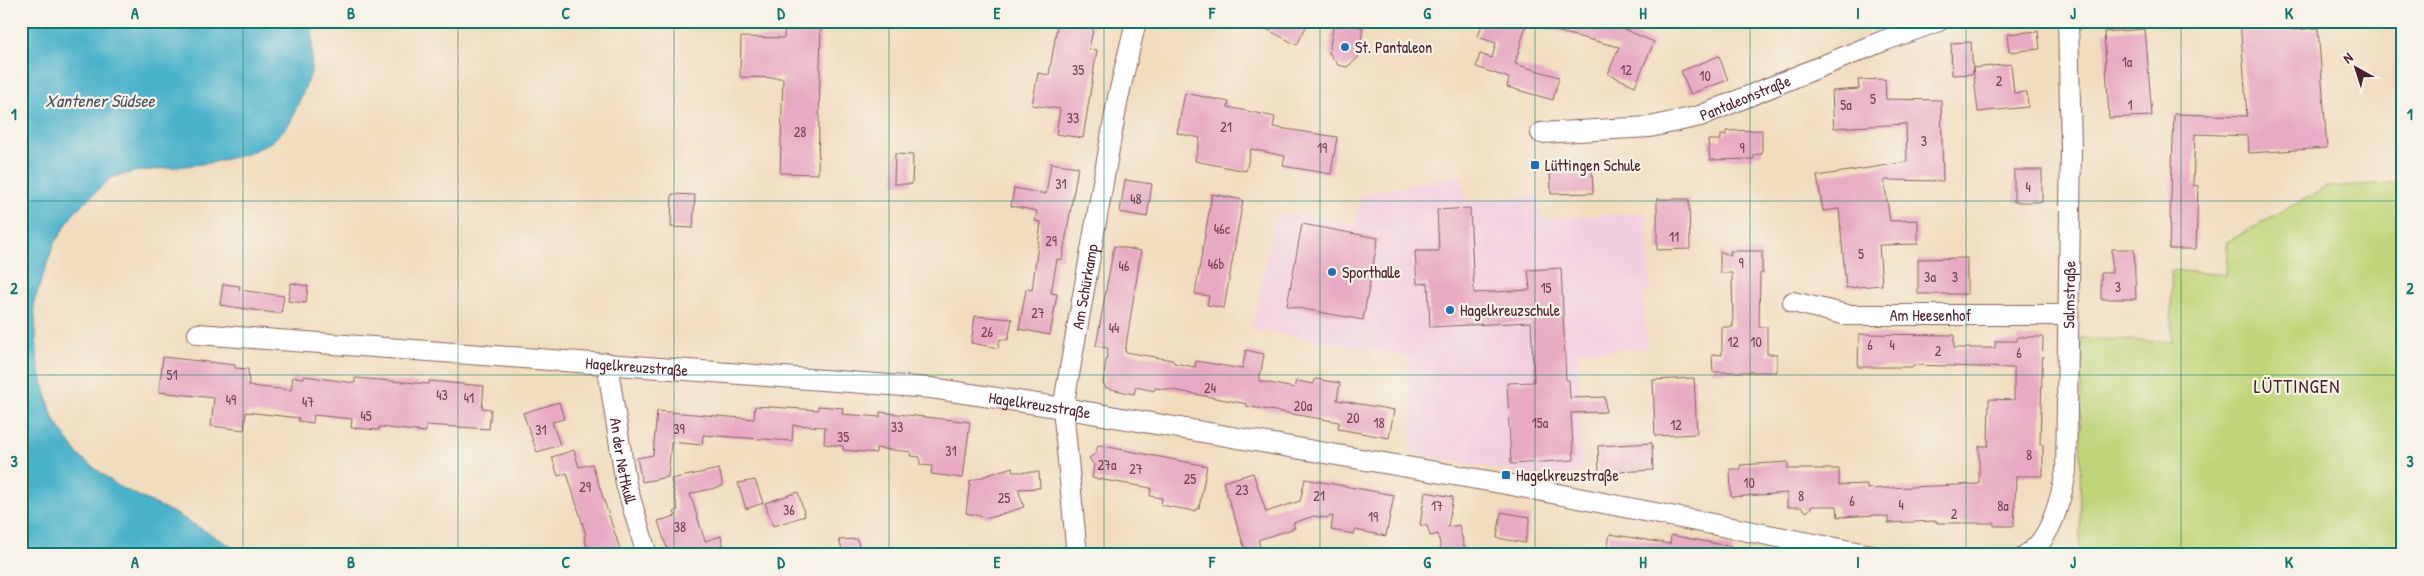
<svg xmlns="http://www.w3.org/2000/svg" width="2424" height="576" viewBox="0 0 2424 576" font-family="'Patrick Hand',sans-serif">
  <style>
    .built { fill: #f2cfe0 }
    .green { fill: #c0d579; stroke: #857a52 }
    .water { fill: #4cb2cb; stroke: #4b687b }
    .building { fill: #e8a9c2 }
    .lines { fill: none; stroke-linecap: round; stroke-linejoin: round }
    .minor-casing { stroke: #84625e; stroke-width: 22 }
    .minor { stroke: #fff; stroke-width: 20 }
    .grid { fill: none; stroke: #0f766e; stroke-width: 1; stroke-opacity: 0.55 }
    .poi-dot { fill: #1f6fb2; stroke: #f7f3e8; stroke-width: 2 }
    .labels { text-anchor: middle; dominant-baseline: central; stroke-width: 4.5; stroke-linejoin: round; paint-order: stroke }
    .number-label { font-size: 14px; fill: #724251 }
    .poi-label { font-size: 16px; fill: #4a1f2b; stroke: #f7f3e8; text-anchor: start }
    .street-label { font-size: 16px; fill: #4a1f2b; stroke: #f7f3e8 }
    .water-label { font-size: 18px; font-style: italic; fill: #4b5263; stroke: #f7f3e8 }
    .quarter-label { font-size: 19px; letter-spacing: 1px; fill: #4a1f2b; stroke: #f7f3e8 }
    .neatline { fill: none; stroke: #0f766e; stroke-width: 2 }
    .grid-label { font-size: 16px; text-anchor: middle; font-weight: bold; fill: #0f766e }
  </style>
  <rect width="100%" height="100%" fill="#f7f3e8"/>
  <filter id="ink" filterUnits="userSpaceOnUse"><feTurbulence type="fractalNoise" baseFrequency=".02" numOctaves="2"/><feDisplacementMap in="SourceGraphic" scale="10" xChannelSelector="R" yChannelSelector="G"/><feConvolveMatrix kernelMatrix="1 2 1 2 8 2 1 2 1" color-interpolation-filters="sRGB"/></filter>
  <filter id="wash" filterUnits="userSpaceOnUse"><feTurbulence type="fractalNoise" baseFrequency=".0096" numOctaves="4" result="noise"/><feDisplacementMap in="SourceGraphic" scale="20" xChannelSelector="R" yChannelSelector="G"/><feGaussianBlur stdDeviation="1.12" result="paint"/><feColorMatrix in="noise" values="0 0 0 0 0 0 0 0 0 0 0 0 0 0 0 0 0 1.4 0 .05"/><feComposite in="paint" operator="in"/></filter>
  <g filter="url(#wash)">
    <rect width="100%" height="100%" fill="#f1ddbe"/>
    <polygon class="built" points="1461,175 1466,201 1539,196 1541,219 1647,212 1650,291 1642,291 1647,349 1578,351 1581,470 1563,481 1411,453 1411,410 1407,356 1252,329 1276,212 1355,225 1361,195"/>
    <polygon class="green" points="2403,182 2403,555 2089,555 2080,548 2081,338 2172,342 2171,270 2226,275 2227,242 2326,187"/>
    <polygon class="water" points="21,21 313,21 311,73 290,123 273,141 247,154 210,163 133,172 111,178 75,211 54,244 34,302 38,366 53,418 79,456 118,486 178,515 246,555 21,555"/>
    <g id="blocks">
      <g class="building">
        <polygon points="785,21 821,21 818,174 780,173 783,78 740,77 741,37 784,38"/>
        <polygon points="1058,21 1095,21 1089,49 1097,50 1083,138 1056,134 1060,109 1032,105 1038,73 1049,75"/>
        <polygon points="1251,21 1309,21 1297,45"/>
        <polygon points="1334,21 1361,21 1360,27 1363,28 1358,58 1347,67 1338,65 1329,53"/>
        <polygon points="1483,21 1527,21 1515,64 1559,77 1553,100 1507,87 1509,78 1476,67 1480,54 1492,58 1496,43 1478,37"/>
        <polygon points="1541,21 1605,21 1654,42 1635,86 1608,74 1619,47 1540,27"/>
        <polygon points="2240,21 2293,21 2293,30 2318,28 2327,148 2249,153 2248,136 2195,134 2193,185 2198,186 2196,249 2169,249 2174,114 2247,116"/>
        <polygon points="2145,29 2152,116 2109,118 2104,32"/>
        <polygon points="2038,31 2040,49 2009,52 2007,34"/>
        <polygon points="1971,42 1973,74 1952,75 1951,43"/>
        <polygon points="1719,56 1728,80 1690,94 1681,71"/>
        <polygon points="2011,64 2014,93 2027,92 2028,107 1978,112 1973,68"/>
        <polygon points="1885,79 1886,99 1941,100 1943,181 1884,180 1890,221 1918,220 1918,244 1879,245 1882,285 1846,288 1839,209 1823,211 1817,176 1907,162 1906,124 1834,128 1832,91 1859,89 1858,80"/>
        <polygon points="1185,93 1229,102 1228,107 1275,117 1273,127 1337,137 1331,174 1283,166 1285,156 1251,149 1246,171 1195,161 1200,138 1177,133"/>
        <polygon points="1762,130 1762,154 1754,155 1754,159 1710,160 1708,140 1721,140 1721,135 1726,135 1726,131"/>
        <polygon points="895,154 913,155 912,184 894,184"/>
        <polygon points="1051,163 1078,167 1062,260 1057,259 1051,293 1057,294 1050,335 1019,329 1026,289 1032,290 1041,222 1035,221 1037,211 1011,206 1014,188 1046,194"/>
        <polygon points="1592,168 1593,193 1551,194 1550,170"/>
        <rect x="2014" y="170" width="28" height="32"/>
        <polygon points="1125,180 1152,184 1147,217 1120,212"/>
        <polygon points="672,194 695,195 693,228 671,227"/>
        <polygon points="1212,194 1243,200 1224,308 1207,305 1209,296 1195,294"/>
        <polygon points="1657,199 1689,199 1690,249 1657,250"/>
        <polygon points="1470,208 1474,293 1530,290 1528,270 1561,268 1566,380 1569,380 1570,398 1605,397 1606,412 1571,413 1574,460 1511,464 1507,383 1534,382 1531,322 1430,327 1428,283 1417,284 1415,251 1439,251 1437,210"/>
        <polygon points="1302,224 1378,238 1363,320 1287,306"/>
        <polygon points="1114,246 1141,251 1125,352 1172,360 1174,363 1195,367 1196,361 1242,369 1246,350 1264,354 1259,381 1294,388 1296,381 1314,384 1315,379 1340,383 1337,400 1394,410 1389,438 1338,429 1339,422 1246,406 1247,404 1173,390 1155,388 1154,391 1136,387 1134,394 1106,388 1103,383 1108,348 1096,346"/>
        <polygon points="2112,249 2134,249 2136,299 2101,299 2101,273 2112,273"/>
        <polygon points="1720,251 1731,256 1730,251 1762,251 1762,271 1764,273 1760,273 1759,327 1767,327 1767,354 1777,354 1777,372 1713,372 1712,354 1722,355 1722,327 1733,327 1732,273 1720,273"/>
        <polygon points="1967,258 1967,294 1918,294 1918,259"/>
        <polygon points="291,283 308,286 306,303 288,301"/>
        <polygon points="223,284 240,286 239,290 284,296 281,314 220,305"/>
        <polygon points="975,316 1012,319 1008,340 1000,339 998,348 971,343"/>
        <polygon points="1859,334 1954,335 1954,348 1995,348 1995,341 2017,341 2017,337 2043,337 2040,445 2043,445 2043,476 2016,476 2014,526 1994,526 1994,523 1937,523 1937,521 1888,523 1888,517 1877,515 1838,517 1837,506 1812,506 1807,512 1801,507 1787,507 1787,493 1731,497 1730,469 1741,469 1740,465 1788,462 1788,469 1839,469 1839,485 1867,484 1867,489 1979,484 1979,446 1988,446 1989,399 2014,400 2014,368 1913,365 1913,367 1858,367"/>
        <polygon points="163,357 235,365 235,368 248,369 249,386 291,390 293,377 304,378 304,376 355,383 355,378 429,384 429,381 484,386 482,408 491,409 489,429 426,425 426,432 379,427 379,430 351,428 352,419 314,415 313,423 298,421 299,418 246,412 244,430 211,426 214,398 159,392"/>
        <polygon points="1694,378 1697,434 1655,436 1653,380"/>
        <polygon points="559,402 564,419 552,422 560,445 537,452 523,413"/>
        <polygon points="755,406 818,410 818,406 843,408 842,414 880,417 880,412 970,422 963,478 931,474 932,466 920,465 920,457 910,456 911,452 876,448 876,453 843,450 843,446 824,444 825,427 793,425 792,441 703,435 702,445 671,442 668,477 642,482 637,458 653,455 657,411 754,419"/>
        <polygon points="1652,443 1653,470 1599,473 1598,446"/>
        <polygon points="1098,445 1207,466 1199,508 1194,511 1161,505 1162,498 1150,496 1151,488 1092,478 1094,465 1089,458 1096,453"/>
        <polygon points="574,450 579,467 592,464 622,555 589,555 584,536 586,535 567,473 558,476 552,457"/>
        <polygon points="1012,467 1013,472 1039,472 1040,488 1018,489 1024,507 989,518 966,513 970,481"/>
        <polygon points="719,469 723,486 690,494 705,541 721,536 724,555 669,555 658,521 676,516 674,512 678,510 671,479"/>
        <polygon points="1253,473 1266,512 1300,501 1305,479 1394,495 1386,536 1355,530 1354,534 1331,530 1333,516 1326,518 1314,516 1293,523 1295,528 1258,540 1263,555 1247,555 1223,482"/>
        <polygon points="755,480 763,503 746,509 738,483"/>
        <polygon points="798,492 805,516 773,526 765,503"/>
        <polygon points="1425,492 1453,497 1448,527 1459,525 1466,555 1442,555 1438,534 1430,536 1427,526 1420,525"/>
        <polygon points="1501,512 1530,517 1525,543 1497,538"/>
        <polygon points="1610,534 1670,544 1671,535 1733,547 1732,555 1606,555"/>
        <polygon points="857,539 862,555 844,555 839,540"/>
      </g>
    </g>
  </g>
  <g filter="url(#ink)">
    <use href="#blocks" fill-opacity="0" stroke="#84625e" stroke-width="1"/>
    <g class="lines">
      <g class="minor-casing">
        <g id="minor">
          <path id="s1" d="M1541 133 1650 127 1700 116 1883 41 1939 21"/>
          <path id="s2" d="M1793 302 1847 315H2068"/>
          <path id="s3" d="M198 334 931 388 1063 408 1506 484 1871 555"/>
          <path id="s4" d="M607 363 626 484 647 555"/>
          <path id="s5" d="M1077 555 1063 408 1118 98 1136 21"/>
          <path id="s6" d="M2026 555C2051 541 2061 498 2066 472L2071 147 2068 21"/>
        </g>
      </g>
      <use href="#minor" class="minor"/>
    </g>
  </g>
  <path class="grid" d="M243 21V555M458 21V555M674 21V555M889 21V555M1104 21V555M1320 21V555M1535 21V555M1750 21V555M1966 21V555M2181 21V555M21 201H2403M21 375H2403"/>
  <g class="poi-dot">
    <circle cx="1345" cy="47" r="5"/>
    <rect x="1530" y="160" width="10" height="10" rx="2.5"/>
    <circle cx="1332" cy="272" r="5"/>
    <circle cx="1450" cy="310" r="5"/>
    <rect x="1501" y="470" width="10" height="10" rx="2.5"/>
  </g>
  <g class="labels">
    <g class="number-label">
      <text x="2127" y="61">1a</text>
      <text x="1078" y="69">35</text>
      <text x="1626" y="69">12</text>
      <text x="1705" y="75">10</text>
      <text x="1999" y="80">2</text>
      <text x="1873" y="98">5</text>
      <text x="1846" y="104">5a</text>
      <text x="2130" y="104">1</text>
      <text x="1073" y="117">33</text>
      <text x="1226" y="126">21</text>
      <text x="800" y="131">28</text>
      <text x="1924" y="140">3</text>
      <text x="1322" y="147">19</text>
      <text x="1742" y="147">9</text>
      <text x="1061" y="183">31</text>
      <text x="2028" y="186">4</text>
      <text x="1136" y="198">48</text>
      <text x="1222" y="228">46c</text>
      <text x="1674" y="236">11</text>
      <text x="1051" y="240">29</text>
      <text x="1861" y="253">5</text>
      <text x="1741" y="262">9</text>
      <text x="1216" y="263">46b</text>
      <text x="1124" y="265">46</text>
      <text x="1930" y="276">3a</text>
      <text x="1955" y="276">3</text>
      <text x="2118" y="286">3</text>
      <text x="1546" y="287">15</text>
      <text x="1038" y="312">27</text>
      <text x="1114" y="327">44</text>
      <text x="987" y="331">26</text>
      <text x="1733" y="341">12</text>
      <text x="1756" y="341">10</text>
      <text x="1870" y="344">6</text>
      <text x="1892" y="344">4</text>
      <text x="1938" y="350">2</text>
      <text x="2019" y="352">6</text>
      <text x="172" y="374">51</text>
      <text x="1210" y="387">24</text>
      <text x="442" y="394">43</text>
      <text x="469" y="397">41</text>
      <text x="231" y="399">49</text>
      <text x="308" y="401">47</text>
      <text x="1303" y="405">20a</text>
      <text x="366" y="415">45</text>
      <text x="1353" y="417">20</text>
      <text x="1379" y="422">18</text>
      <text x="1540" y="422">15a</text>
      <text x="1676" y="424">12</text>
      <text x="897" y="426">33</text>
      <text x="679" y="428">39</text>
      <text x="541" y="429">31</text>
      <text x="843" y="436">35</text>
      <text x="951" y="450">31</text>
      <text x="2029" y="454">8</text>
      <text x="1107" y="464">27a</text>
      <text x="1136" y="468">27</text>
      <text x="1190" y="478">25</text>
      <text x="1749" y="482">10</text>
      <text x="585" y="486">29</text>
      <text x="1242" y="489">23</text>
      <text x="1319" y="495">21</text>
      <text x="1801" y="495">8</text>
      <text x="1004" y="497">25</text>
      <text x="1852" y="500">6</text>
      <text x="1901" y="504">4</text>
      <text x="1437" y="505">17</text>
      <text x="2003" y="505">8a</text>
      <text x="789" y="509">36</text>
      <text x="1954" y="513">2</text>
      <text x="1373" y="516">19</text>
      <text x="680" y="526">38</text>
    </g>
    <g class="poi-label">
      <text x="1355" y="47">St. Pantaleon</text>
      <text x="1545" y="165">Lüttingen Schule</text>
      <text x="1342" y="272">Sporthalle</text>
      <text x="1460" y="310">Hagelkreuzschule</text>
      <text x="1516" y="475">Hagelkreuzstraße</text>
    </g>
    <g class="street-label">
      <text stroke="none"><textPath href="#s1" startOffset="209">Pantaleonstraße</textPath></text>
      <text stroke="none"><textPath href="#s5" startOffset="271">Am Schürkamp</textPath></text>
      <text stroke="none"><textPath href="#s6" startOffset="272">Salmstraße</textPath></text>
      <text stroke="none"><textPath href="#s2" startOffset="139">Am Heesenhof</textPath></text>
      <text stroke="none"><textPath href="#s3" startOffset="440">Hagelkreuzstraße</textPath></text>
      <text stroke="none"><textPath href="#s3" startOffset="845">Hagelkreuzstraße</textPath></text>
      <text stroke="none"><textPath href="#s4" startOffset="99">An der Nettkull</textPath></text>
    </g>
    <g class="water-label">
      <text x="100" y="100">Xantener Südsee</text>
    </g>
    <g class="quarter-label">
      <text x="2297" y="386">LÜTTINGEN</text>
    </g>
  </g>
  <rect width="2424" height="576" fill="none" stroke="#f7f3e8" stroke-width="55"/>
  <g transform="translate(2356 68) rotate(321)" stroke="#f7f3e8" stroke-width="4" paint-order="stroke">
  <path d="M0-4L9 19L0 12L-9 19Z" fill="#4a1f2b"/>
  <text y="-8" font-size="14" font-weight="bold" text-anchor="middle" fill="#4a1f2b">N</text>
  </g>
  <rect x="28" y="28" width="2368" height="520" class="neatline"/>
  <g class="grid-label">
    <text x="135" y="19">A</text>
    <text x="351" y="19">B</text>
    <text x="566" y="19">C</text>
    <text x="781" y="19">D</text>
    <text x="997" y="19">E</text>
    <text x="1212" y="19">F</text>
    <text x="1427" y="19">G</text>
    <text x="1643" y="19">H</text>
    <text x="1858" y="19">I</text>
    <text x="2073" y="19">J</text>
    <text x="2289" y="19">K</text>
    <text x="14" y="120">1</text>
    <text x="2410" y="120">1</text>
    <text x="14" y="294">2</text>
    <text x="2410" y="294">2</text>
    <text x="14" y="467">3</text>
    <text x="2410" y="467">3</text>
    <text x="135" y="568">A</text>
    <text x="351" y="568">B</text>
    <text x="566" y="568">C</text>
    <text x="781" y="568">D</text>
    <text x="997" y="568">E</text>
    <text x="1212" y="568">F</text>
    <text x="1427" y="568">G</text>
    <text x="1643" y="568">H</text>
    <text x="1858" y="568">I</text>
    <text x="2073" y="568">J</text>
    <text x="2289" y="568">K</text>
  </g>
</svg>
